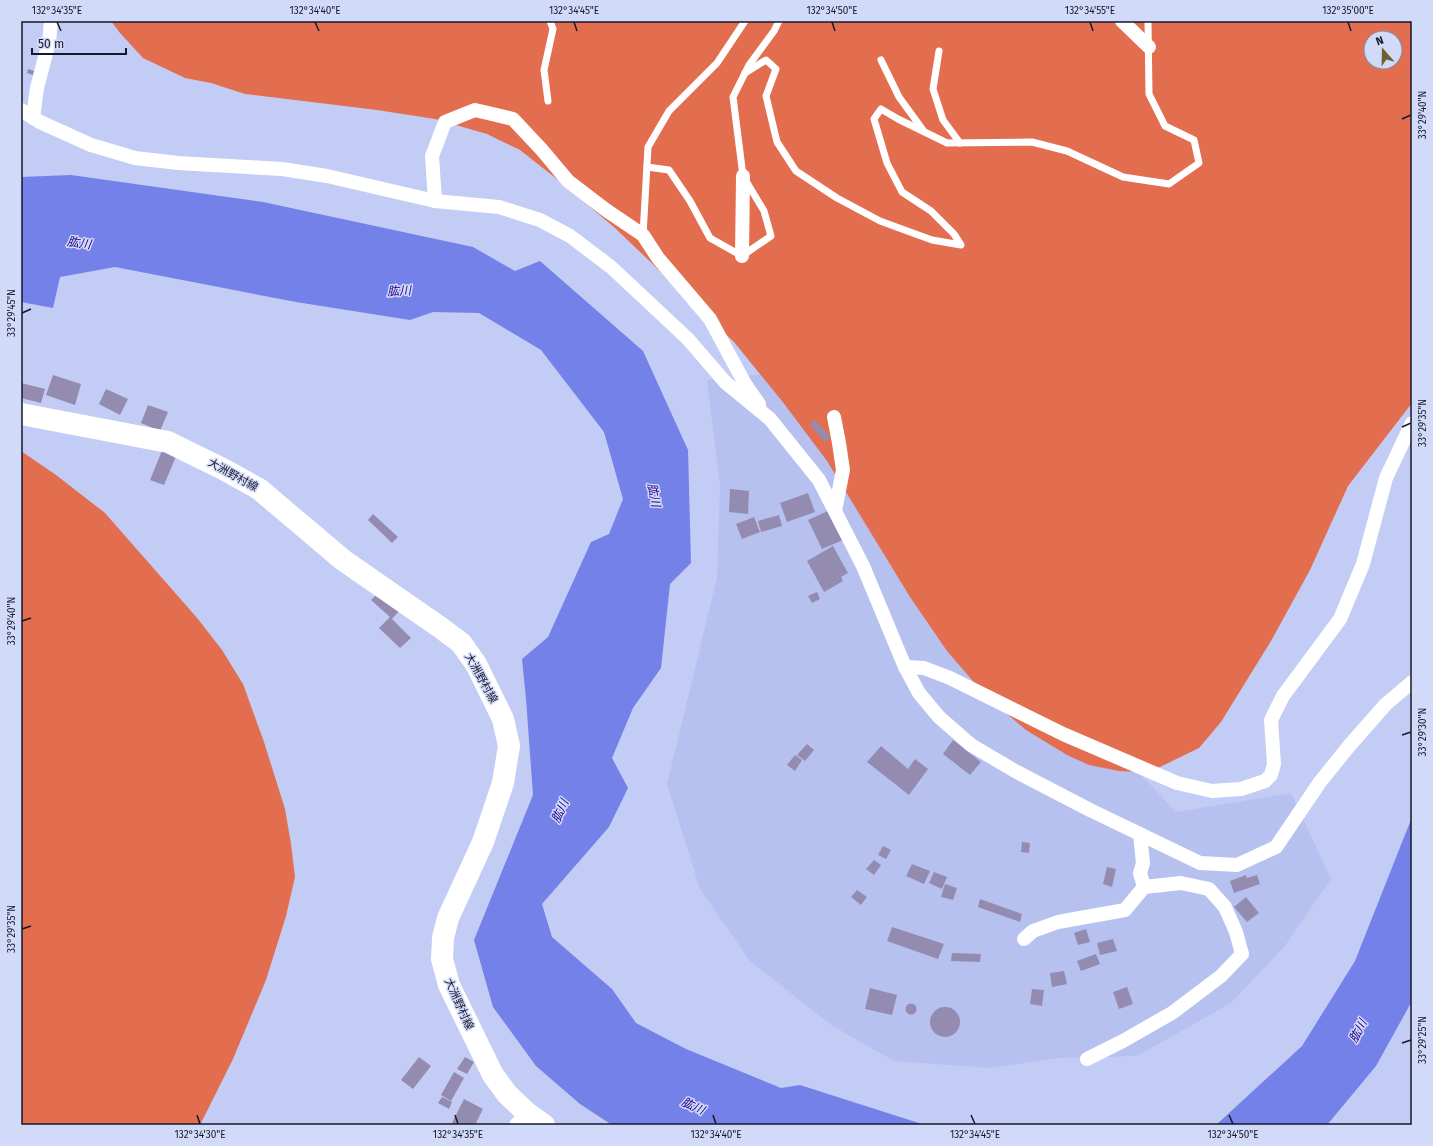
<svg xmlns="http://www.w3.org/2000/svg" width="1433" height="1146" viewBox="0 0 1433 1146" font-family="'Fira Sans','Noto Sans JP',sans-serif">
  <style>
    .built { fill: #b7c1f0 }
    .forest { fill: #e36d4f; fill-rule: evenodd }
    .water { fill: #7381e9 }
    .building { fill: #948bb1 }
    .lines { fill: none; stroke-linecap: round; stroke-linejoin: round }
    .lane { stroke: #fff; stroke-width: 7 }
    .street { stroke: #fff; stroke-width: 14 }
    .primary { stroke: #fff; stroke-width: 22 }
    .ticks { fill: none; stroke: #161827; stroke-width: 1.5 }
    .labels { text-anchor: middle; dominant-baseline: central; stroke-width: 3; stroke-linejoin: round; paint-order: stroke }
    .street-label { font-size: 11px; fill: #161827; stroke: #d2dafa }
    .water-label { font-size: 12px; font-style: italic; fill: #200085; stroke: #d2dafa }
    .neatline { fill: none; stroke: #161827; stroke-width: 1.5 }
    .ticks-label { font-size: 10px; text-anchor: middle; fill: #161827 }
  </style>
  <rect width="100%" height="100%" fill="#c3ccf4"/>
  <polygon class="built" points="840,372 1097,728 1176,812 1291,793 1331,879 1284,947 1231,1003 1137,1056 1059,1058 990,1068 894,1061 831,1025 750,961 700,889 667,784 717,578 720,486 707,380 753,375"/>
  <g class="forest">
    <path d="M111 21H1412V403L1348 486 1310 570 1271 641 1221 722 1199 748 1160 767 1141 772 1119 771 1089 765 1067 755 1026 730 985 695 947 651 910 597 827 461 782 401 734 342 615 228 562 183 520 150 487 134 435 119 377 110 245 94 211 83 185 78 143 58 120 33ZM1371 38H1395V62H1371Z"/>
    <polygon points="21,451 56,475 105,513 198,619 222,650 243,684 264,742 285,809 291,844 295,877 286,916 266,980 233,1059 200,1125 21,1125"/>
  </g>
  <g class="water">
    <polygon points="71,175 263,202 473,247 515,271 540,261 643,351 688,450 691,563 670,584 661,668 633,708 612,758 628,788 609,827 542,904 552,937 612,989 636,1023 686,1049 781,1088 800,1085 925,1125 612,1125 580,1104 536,1066 493,1007 474,940 533,795 526,699 522,659 548,637 591,542 609,534 623,499 604,432 541,350 479,313 433,312 410,320 296,302 115,267 60,277 53,308 21,302 21,177"/>
    <polygon points="1412,817 1412,1001 1376,1066 1327,1125 1216,1125 1302,1046 1355,961"/>
  </g>
  <g class="building">
    <polygon points="28,69 34,71 33,75 27,73"/>
    <polygon points="53,375 81,384 75,405 46,395"/>
    <polygon points="21,383 45,389 41,403 21,398"/>
    <polygon points="106,389 128,399 120,415 99,404"/>
    <polygon points="148,405 168,412 160,431 141,423"/>
    <polygon points="815,420 830,437 825,442 810,425"/>
    <polygon points="163,448 177,454 164,485 150,480"/>
    <polygon points="730,489 749,491 748,514 729,512"/>
    <polygon points="808,493 815,512 787,522 780,503"/>
    <polygon points="830,510 843,540 822,549 808,520"/>
    <polygon points="373,514 398,537 392,543 368,520"/>
    <polygon points="779,515 782,526 761,532 758,521"/>
    <polygon points="754,517 760,532 742,539 736,524"/>
    <polygon points="833,546 848,573 841,577 843,581 824,592 807,561"/>
    <polygon points="380,591 400,610 392,619 411,638 400,648 379,628 390,617 371,600"/>
    <polygon points="817,592 820,599 812,603 808,596"/>
    <polygon points="953,740 981,762 970,775 943,754"/>
    <polygon points="807,744 814,750 805,761 797,755"/>
    <polygon points="881,746 908,769 915,759 928,769 909,795 867,762"/>
    <polygon points="795,755 802,760 795,771 787,765"/>
    <polygon points="1022,842 1030,843 1029,853 1021,852"/>
    <polygon points="883,846 891,850 886,859 878,855"/>
    <polygon points="874,860 881,865 874,875 866,869"/>
    <polygon points="912,864 930,871 924,884 906,876"/>
    <polygon points="1107,867 1116,869 1112,887 1103,884"/>
    <polygon points="934,872 947,877 942,889 929,883"/>
    <polygon points="1246,875 1247,878 1257,875 1260,884 1234,893 1230,881"/>
    <polygon points="945,884 957,888 953,900 941,897"/>
    <polygon points="857,890 867,897 861,905 851,897"/>
    <polygon points="1246,897 1259,913 1247,922 1234,907"/>
    <polygon points="980,899 1022,914 1020,922 978,907"/>
    <polygon points="892,927 944,944 938,959 887,941"/>
    <polygon points="1086,929 1090,942 1078,945 1074,933"/>
    <polygon points="1113,939 1117,951 1100,955 1097,943"/>
    <polygon points="952,953 981,954 980,962 951,961"/>
    <polygon points="1096,954 1100,964 1081,971 1077,961"/>
    <polygon points="1064,971 1067,984 1052,987 1050,973"/>
    <polygon points="1127,987 1133,1004 1119,1009 1113,992"/>
    <polygon points="870,988 897,995 892,1015 865,1009"/>
    <polygon points="1032,989 1044,990 1042,1006 1030,1004"/>
    <circle cx="911" cy="1009" r="5.5"/>
    <circle cx="945" cy="1022" r="15"/>
    <polygon points="419,1057 431,1066 413,1089 401,1080"/>
    <polygon points="465,1057 474,1062 467,1074 457,1069"/>
    <polygon points="454,1072 464,1078 451,1101 441,1095"/>
    <polygon points="442,1097 452,1102 449,1109 438,1103"/>
    <polygon points="464,1099 483,1109 475,1125 451,1125"/>
  </g>
  <g class="lines">
    <g class="lane">
      <polyline points="939,51 933,89 943,120 960,143"/>
      <polyline points="881,60 899,97 923,130"/>
      <polyline points="745,73 766,60 776,69 766,96 777,142 796,171 837,198 880,221 932,240 961,245 954,234 931,211 902,192 887,163 874,119 881,109 898,119 947,143 1032,142 1067,151 1123,177 1169,184 1199,163 1194,140 1165,126 1149,94 1148,21"/>
      <polyline points="548,101 544,70 553,29 550,21"/>
      <polyline points="647,167 669,170 690,201 710,238 742,256 771,236 764,211 743,176 733,97 749,65 774,31 779,21"/>
      <polyline points="643,235 648,147 669,111 717,63 745,21"/>
    </g>
    <g class="street">
      <polyline points="1122,21 1149,47"/>
      <polyline points="21,110 40,122 91,145 135,158 178,163 282,169 327,176 435,201 499,207 540,220 570,236 611,267 688,339 725,382 770,419 819,480 863,566 905,667 919,693 939,717 971,745 1015,771 1090,810 1200,863 1237,865 1276,847 1320,782 1349,746 1386,704 1412,682"/>
      <polyline points="33,118 37,88 49,42 51,21"/>
      <polyline points="435,201 432,156 445,122 475,110 513,119 542,150 568,181 606,210 643,235 658,258 710,319 745,384 759,404"/>
      <polyline points="742,256 743,176"/>
      <polyline points="834,417 839,443 843,470 835,511"/>
      <polyline points="905,667 924,668 950,678 1063,734 1177,783 1212,791 1241,789 1265,781 1271,775 1274,764 1271,720 1283,696 1340,619 1363,564 1386,478 1412,423"/>
      <polyline points="1024,939 1033,931 1058,922 1125,910 1144,887"/>
      <polyline points="1087,1059 1123,1041 1172,1013 1221,976 1242,954 1236,932 1225,907 1209,889 1181,883 1144,887 1140,873 1143,863 1140,834"/>
      <polyline points="516,1125 527,1113"/>
    </g>
    <polyline class="primary" points="21,414 168,442 223,469 259,489 343,560 441,628 461,643 476,664 503,719 509,746 503,783 483,842 448,918 443,938 442,959 449,985 493,1075 507,1094 527,1113 544,1125"/>
  </g>
  <path class="ticks" d="M57 22 61 31M315 22 319 31M574 22 577 31M832 22 835 31M1090 22 1093 31M1348 22 1351 31M1402 119 1411 115M22 313 31 309M1402 427 1411 423M22 621 31 618M1402 735 1411 732M22 929 31 926M1402 1043 1411 1040M197 1115 200 1124M455 1115 458 1124M713 1115 716 1124M971 1115 975 1124M1229 1115 1233 1124"/>
  <g class="labels">
    <g class="street-label">
      <text transform="translate(233 475) rotate(29)">大洲野村線</text>
      <text transform="translate(481 678) rotate(61)">大洲野村線</text>
      <text transform="translate(459 1004) rotate(66)">大洲野村線</text>
    </g>
    <g class="water-label">
      <text transform="translate(79 243) rotate(8)">肱川</text>
      <text transform="translate(399 291) rotate(-3)">肱川</text>
      <text transform="translate(654 495) rotate(79)">肱川</text>
      <text transform="translate(560 811) rotate(-66)">肱川</text>
      <text transform="translate(1358 1031) rotate(-62)">肱川</text>
      <text transform="translate(693 1106) rotate(24)">肱川</text>
    </g>
  </g>
  <rect width="1433" height="1146" fill="none" stroke="#d2dafa" stroke-width="44"/>
  <g transform="translate(1383 50) rotate(340)"><circle r="19" fill="#d2dafa" stroke="#878ca6"/>
  <path d="M0-3L7 15L0 10L-7 15Z" fill="#6e622f"/>
  <text y="-6" font-size="11" font-weight="bold" text-anchor="middle" fill="#161827">N</text>
  </g>
  <path d="M32 48v6h94v-6" fill="none" stroke="#161827" stroke-width="2"/>
  <text x="38" y="48" font-size="12" fill="#161827" stroke="#d2dafa" stroke-width="3" paint-order="stroke">50 m</text>
  <rect x="22" y="22" width="1389" height="1102" class="neatline"/>
  <g class="ticks-label">
    <text x="57" y="14">132°34'35"E</text>
    <text x="315" y="14">132°34'40"E</text>
    <text x="574" y="14">132°34'45"E</text>
    <text x="832" y="14">132°34'50"E</text>
    <text x="1090" y="14">132°34'55"E</text>
    <text x="1348" y="14">132°35'00"E</text>
    <text transform="translate(1422 115) rotate(-90)" y="4">33°29'40"N</text>
    <text transform="translate(11 313) rotate(-90)" y="4">33°29'45"N</text>
    <text transform="translate(1422 423) rotate(-90)" y="4">33°29'35"N</text>
    <text transform="translate(11 621) rotate(-90)" y="4">33°29'40"N</text>
    <text transform="translate(1422 732) rotate(-90)" y="4">33°29'30"N</text>
    <text transform="translate(11 929) rotate(-90)" y="4">33°29'35"N</text>
    <text transform="translate(1422 1040) rotate(-90)" y="4">33°29'25"N</text>
    <text x="200" y="1138">132°34'30"E</text>
    <text x="458" y="1138">132°34'35"E</text>
    <text x="716" y="1138">132°34'40"E</text>
    <text x="975" y="1138">132°34'45"E</text>
    <text x="1233" y="1138">132°34'50"E</text>
  </g>
</svg>
